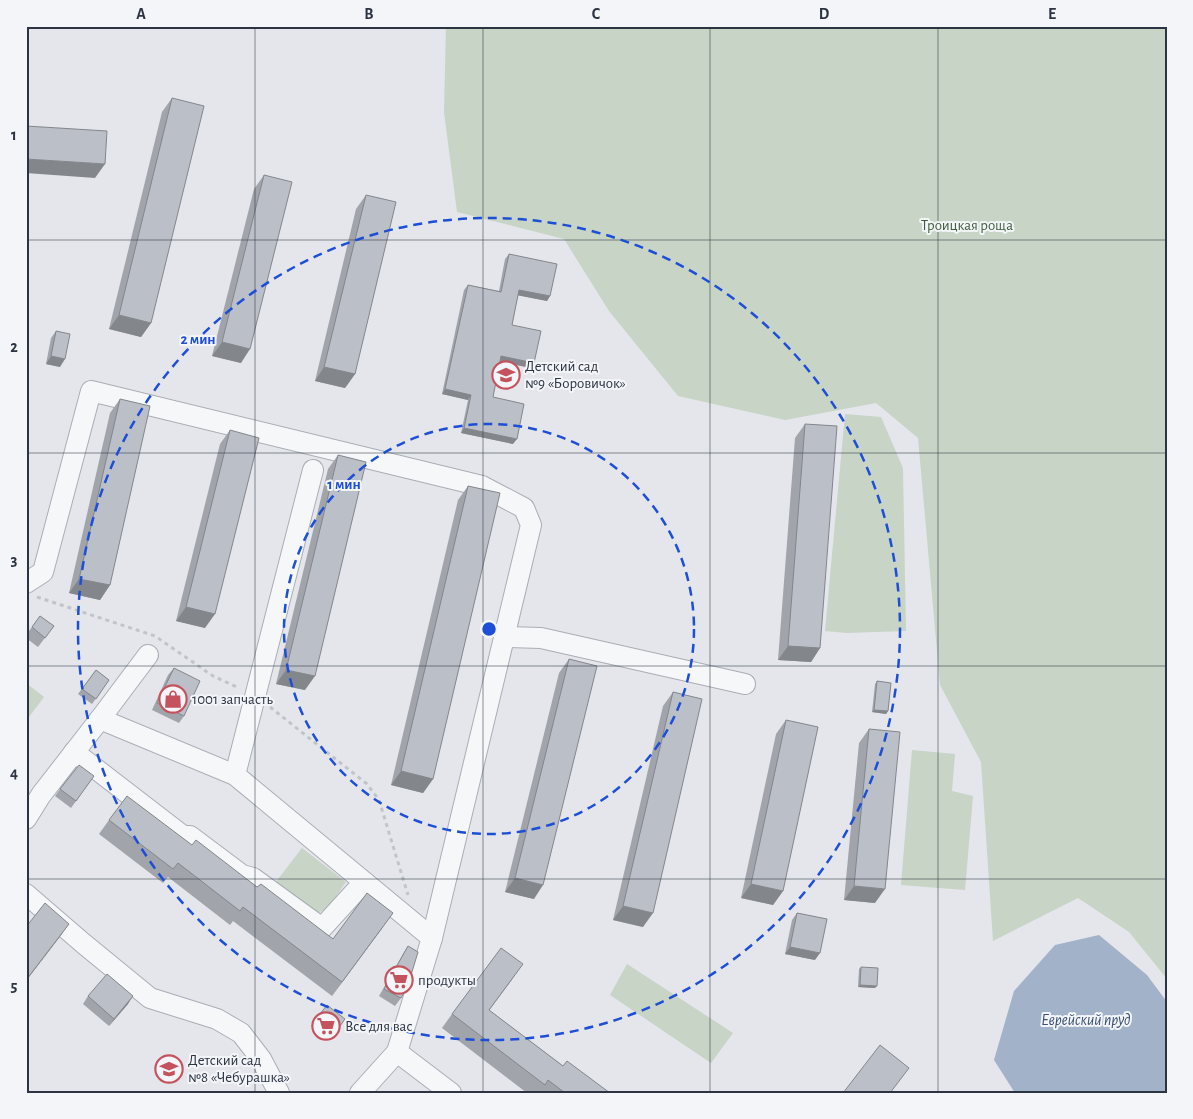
<svg xmlns="http://www.w3.org/2000/svg" width="1193" height="1119" viewBox="0 0 1193 1119" font-family="'Alegreya Sans',sans-serif">
  <style>
    .green { fill: #c8d4c5 }
    .water { fill: #a2b2c8 }
    .lines { fill: none; stroke-linecap: round; stroke-linejoin: round }
    .minor-casing { stroke: #a9adb5; stroke-width: 22 }
    .path { stroke: #c1c4c9; stroke-width: 3; stroke-dasharray: 4 4; stroke-linecap: butt }
    .minor { stroke: #f6f7f9; stroke-width: 20 }
    .wall { fill: #a1a4ab }
    .shaded-wall { fill: #83868b }
    .building { fill: #bbbfc7; stroke: #83868b }
    .grid { fill: none; stroke: #2c3342; stroke-width: 1; stroke-opacity: 0.55 }
    .ring { fill: none; stroke: #1d4ed8; stroke-width: 2.5; stroke-dasharray: 9 6 }
    .labels { text-anchor: middle; dominant-baseline: central; stroke-width: 4; stroke-linejoin: round; paint-order: stroke }
    .park-label { font-size: 15px; fill: #3f5d3b; stroke: #f3f5f8 }
    .poi-label { font-size: 15px; fill: #2c3342; stroke: #f3f5f8; text-anchor: start }
    .water-label { font-size: 16px; font-style: italic; fill: #394f73; stroke: #f3f5f8 }
    .centre { fill: #1d4ed8; stroke: #f3f5f8; stroke-width: 2.5 }
    .ring-label { font-size: 15px; text-anchor: middle; font-weight: bold; fill: #1d4ed8; stroke: #f3f5f8; stroke-width: 4; stroke-linejoin: round; paint-order: stroke }
    .neatline { fill: none; stroke: #2c3342; stroke-width: 2 }
    .grid-label { font-size: 16px; text-anchor: middle; font-weight: bold; fill: #2c3342 }
  </style>
  <rect width="100%" height="100%" fill="#e4e6eb"/>
  <g class="green">
    <polygon points="446,26 1167,26 1167,979 1129,932 1078,898 993,941 981,762 940,685 918,438 876,403 785,420 678,396 609,311 564,239 457,212 444,112"/>
    <polygon points="845,414 881,417 903,468 906,631 847,633 825,631"/>
    <polygon points="26,683 44,697 26,721"/>
    <polygon points="912,750 955,754 952,791 973,796 965,890 901,885"/>
    <path d="M302 848 346 882C338 892 328 914 314 913L275 883Z"/>
    <polygon points="627,964 733,1033 711,1063 610,995"/>
  </g>
  <polygon class="water" points="1099,935 1147,975 1167,1002 1167,1093 1015,1093 994,1060 1014,991 1055,945"/>
  <g class="lines">
    <g class="minor-casing">
      <g id="minor">
        <polyline points="26,583 43,572 91,391 482,486 524,508 531,525 432,938 397,1052 451,1093"/>
        <polyline points="504,637 541,638 745,684"/>
        <polyline points="100,719 148,655"/>
        <polyline points="74,752 183,836 190,836 242,875 253,878 322,928 364,882"/>
        <polyline points="235,775 313,470"/>
        <polyline points="26,819 41,795 100,719 235,775 432,938"/>
        <polyline points="26,894 84,944 150,998 217,1019 241,1033 261,1059 279,1093"/>
        <polyline points="360,1093 397,1052"/>
      </g>
    </g>
    <g class="path">
      <polyline points="37,597 155,636 213,676 239,688"/>
      <polyline points="270,707 367,784 379,800 408,895"/>
    </g>
    <use href="#minor" class="minor"/>
  </g>
  <g class="wall">
    <polygon points="172,98 151,323 141,337 109,329 162,112"/>
    <polygon points="264,175 241,363 212,356 254,189"/>
    <polygon points="366,195 355,374 345,388 315,381 356,209"/>
    <polygon points="509,254 550,296 547,301 518,295 512,325 531,368 500,362 493,397 513,444 461,433 468,400 442,394 464,290 468,285 499,291 505,259"/>
    <polygon points="56,331 60,367 46,364 51,338"/>
    <polygon points="120,399 110,585 100,600 69,593 110,413"/>
    <polygon points="805,424 820,648 811,662 778,660 795,438"/>
    <polygon points="230,430 205,628 176,621 220,444"/>
    <polygon points="338,455 305,690 276,684 328,469"/>
    <polygon points="468,486 433,779 423,793 391,785 458,500"/>
    <polygon points="40,616 54,626 38,647 26,638 26,635"/>
    <polygon points="569,659 534,899 505,892 559,673"/>
    <polygon points="174,668 184,716 179,723 152,710 168,675"/>
    <polygon points="96,670 109,680 92,704 78,694"/>
    <polygon points="877,681 888,711 886,714 872,712 875,684"/>
    <polygon points="673,692 643,927 613,920 663,706"/>
    <polygon points="786,720 783,891 773,905 741,898 776,734"/>
    <polygon points="869,729 875,903 844,900 859,743"/>
    <polygon points="94,776 71,808 55,796 60,789"/>
    <polygon points="109,820 192,845 257,887 333,939 383,927 332,996 233,921 230,925 168,877 163,883 99,834"/>
    <polygon points="797,913 815,960 785,954 792,920"/>
    <polygon points="408,946 401,998 395,1006 379,996 403,954"/>
    <polygon points="861,967 875,988 858,987 859,969"/>
    <polygon points="513,978 489,1010 563,1066 610,1093 527,1093 442,1028 452,1014"/>
    <polygon points="88,996 128,1004 109,1026 83,1004"/>
    <polygon points="316,1019 345,1019 330,1040 311,1026"/>
  </g>
  <g class="shaded-wall">
    <polygon points="26,159 105,164 95,178 26,173"/>
    <polygon points="519,290 550,296 547,301 516,295"/>
    <polygon points="119,315 151,323 141,337 109,329"/>
    <polygon points="222,342 250,349 241,363 212,356"/>
    <polygon points="51,356 65,359 60,367 46,364"/>
    <polygon points="501,356 534,363 531,368 498,361"/>
    <polygon points="324,367 355,374 345,388 315,381"/>
    <polygon points="445,389 471,395 468,400 442,394"/>
    <polygon points="464,428 517,439 513,444 461,433"/>
    <polygon points="79,579 110,585 100,600 69,593"/>
    <polygon points="186,607 215,614 205,628 176,621"/>
    <polygon points="788,646 820,648 811,662 778,660"/>
    <polygon points="286,670 315,676 305,690 276,684"/>
    <polygon points="874,710 888,711 886,714 872,712"/>
    <polygon points="401,771 433,779 423,793 391,785"/>
    <polygon points="515,878 543,885 534,899 505,892"/>
    <polygon points="751,884 783,891 773,905 741,898"/>
    <polygon points="854,886 885,889 875,903 844,900"/>
    <polygon points="623,906 653,913 643,927 613,920"/>
    <polygon points="393,913 383,927 332,996 342,982"/>
    <polygon points="69,924 59,938 26,981 26,980"/>
    <polygon points="790,947 820,953 815,960 785,954"/>
    <polygon points="523,964 513,978 479,1024 489,1010"/>
    <polygon points="860,985 877,986 875,988 858,987"/>
    <polygon points="133,996 128,1004 109,1026 114,1019"/>
  </g>
  <g class="building">
    <polygon points="172,98 204,106 151,323 119,315"/>
    <polygon points="26,126 107,131 105,164 26,159"/>
    <polygon points="264,175 292,182 250,349 222,342"/>
    <polygon points="366,195 396,202 355,374 324,367"/>
    <polygon points="509,254 557,264 550,296 519,290 512,325 541,331 534,363 501,356 493,397 524,404 517,439 464,428 471,395 445,389 468,285 501,292"/>
    <polygon points="56,331 70,334 65,359 51,356"/>
    <polygon points="120,399 150,406 110,585 79,579"/>
    <polygon points="805,424 837,426 820,648 788,646"/>
    <polygon points="230,430 259,438 215,614 186,607"/>
    <polygon points="338,455 366,462 315,676 286,670"/>
    <polygon points="468,486 500,493 433,779 401,771"/>
    <polygon points="40,616 54,626 45,638 32,627"/>
    <polygon points="569,659 597,666 543,885 515,878"/>
    <polygon points="174,668 200,681 184,716 157,703"/>
    <polygon points="96,670 109,680 96,699 82,689"/>
    <polygon points="877,681 891,683 888,711 874,710"/>
    <polygon points="673,692 702,699 653,913 623,906"/>
    <polygon points="786,720 818,727 783,891 751,884"/>
    <polygon points="869,729 900,732 885,889 854,886"/>
    <polygon points="79,765 94,776 76,801 60,789"/>
    <polygon points="127,796 192,845 196,840 257,887 261,884 333,939 367,893 393,913 342,982 243,907 240,911 178,863 173,869 109,820"/>
    <polygon points="45,903 69,924 26,980 26,927"/>
    <polygon points="797,913 827,919 820,953 790,947"/>
    <polygon points="408,946 418,952 408,985 401,998 384,989"/>
    <polygon points="501,948 523,964 489,1010 563,1066 567,1061 610,1093 565,1093 548,1080 545,1085 452,1014"/>
    <polygon points="861,967 878,968 877,986 860,985"/>
    <polygon points="107,974 133,996 114,1019 88,996"/>
    <polygon points="327,1005 345,1019 335,1033 316,1019"/>
    <polygon points="880,1045 909,1068 890,1093 843,1093"/>
  </g>
  <path class="grid" d="M255 26V1093M483 26V1093M710 26V1093M938 26V1093M26 240H1167M26 453H1167M26 666H1167M26 879H1167"/>
  <g class="ring">
    <circle cx="489" cy="629" r="205"/>
    <circle cx="489" cy="629" r="411"/>
  </g>
  <defs>
    <g id="school-ring" transform="scale(1.4375)"><circle r="9.5" fill="#f3f5f8" stroke="#c5535d" stroke-width="1.5"/><path d="M0-5L7-2L0 1L-7-2ZM-4 1L0 2.5L4 1V4Q0 6-4 4Z" fill="#c5535d"/></g>
    <g id="shop-ring" transform="scale(1.4375)"><circle r="9.5" fill="#f3f5f8" stroke="#c5535d" stroke-width="1.5"/><path d="M-5-2.5h2.3a2.7 3.5 0 0 1 5.4 0H5L5.5 6h-11ZM-1.5-2.5h3a1.5 2.3 0 0 0-3 0Z" fill="#c5535d"/></g>
    <g id="supermarket-ring" transform="scale(1.4375)"><circle r="9.5" fill="#f3f5f8" stroke="#c5535d" stroke-width="1.5"/><path d="M-6-5.5h2.5l.6 2H6L4.5 2H-2.5L-4.4-4H-6ZM-1.5 3.2a1.3 1.3 0 1 0 .1 0ZM3 3.2a1.3 1.3 0 1 0 .1 0Z" fill="#c5535d"/></g>
  </defs>
  <g fill-rule="evenodd">
    <use href="#school-ring" x="506" y="375"/>
    <use href="#shop-ring" x="173" y="699"/>
    <use href="#supermarket-ring" x="399" y="980"/>
    <use href="#supermarket-ring" x="326" y="1026"/>
    <use href="#school-ring" x="169" y="1069"/>
  </g>
  <g class="labels">
    <g class="park-label">
      <text x="967" y="225">Троицкая роща</text>
    </g>
    <g class="poi-label">
      <text x="525" y="366">Детский сад<tspan x="525" dy="17">№9 «Боровичок»</tspan></text>
      <text x="192" y="699">1001 запчасть</text>
      <text x="418" y="980">продукты</text>
      <text x="345" y="1026">Все для вас</text>
      <text x="188" y="1060">Детский сад<tspan x="188" dy="17">№8 «Чебурашка»</tspan></text>
    </g>
    <g class="water-label">
      <text x="1086" y="1020">Еврейский пруд</text>
    </g>
  </g>
  <circle cx="489" cy="629" r="8" class="centre"/>
  <g class="ring-label">
    <text x="198" y="344">2 мин</text>
    <text x="344" y="489">1 мин</text>
  </g>
  <rect width="1193" height="1119" fill="none" stroke="#f3f5f8" stroke-width="55"/>
  <rect x="28" y="28" width="1138" height="1064" class="neatline"/>
  <g class="grid-label">
    <text x="141" y="19">A</text>
    <text x="369" y="19">B</text>
    <text x="596" y="19">C</text>
    <text x="824" y="19">D</text>
    <text x="1052" y="19">E</text>
    <text x="14" y="140">1</text>
    <text x="14" y="352">2</text>
    <text x="14" y="565">3</text>
    <text x="14" y="778">4</text>
    <text x="14" y="991">5</text>
  </g>
</svg>
